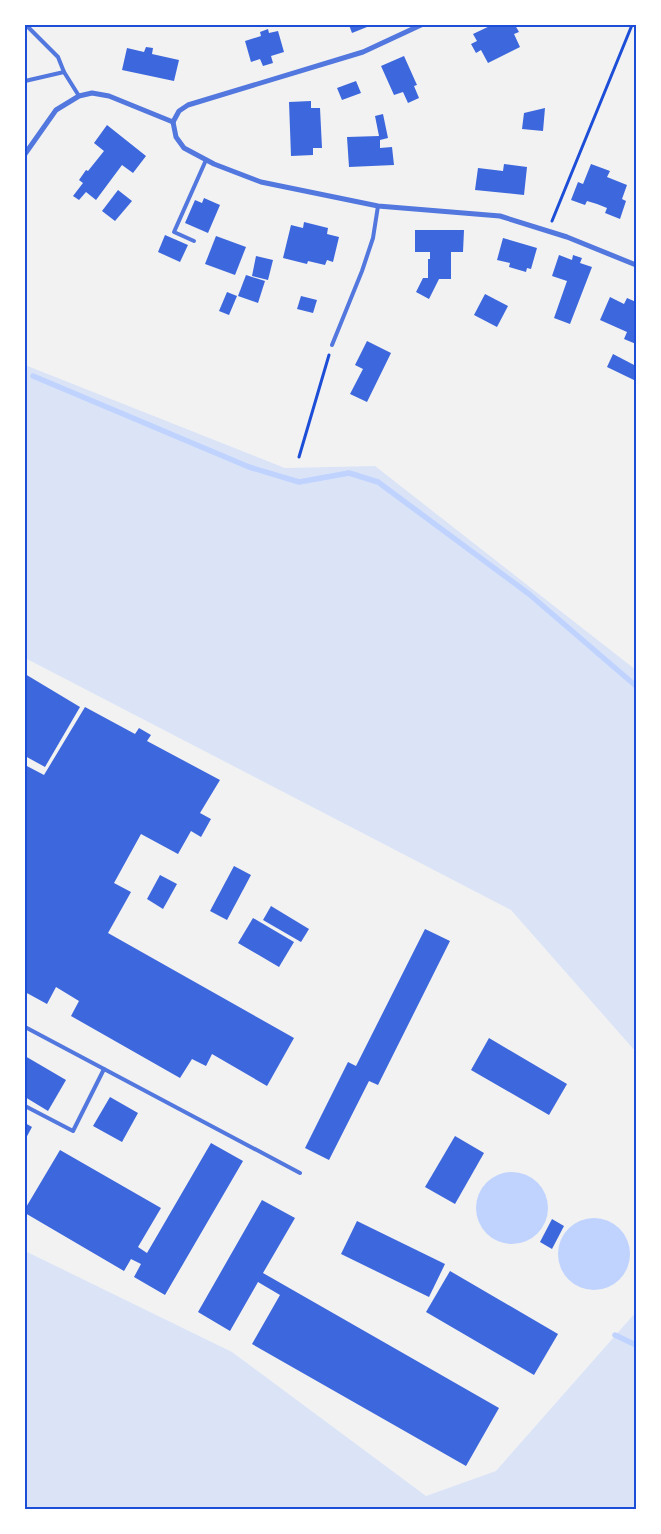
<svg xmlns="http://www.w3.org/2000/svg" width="661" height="1534" viewBox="0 0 661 1534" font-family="'PT Sans',sans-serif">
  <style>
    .green { fill: #dbe4f7 }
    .water { fill: #bfd3fe }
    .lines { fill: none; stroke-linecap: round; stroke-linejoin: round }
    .stream { stroke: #bfd3fe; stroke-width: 5.5 }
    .building { fill: #3d67dc }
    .path { stroke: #1d4ed8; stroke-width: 3 }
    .service { stroke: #5277de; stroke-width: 4 }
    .minor { stroke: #5277de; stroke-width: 5 }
    .neatline { fill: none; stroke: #1d4ed8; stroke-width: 2 }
  </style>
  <rect width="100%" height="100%" fill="#f2f2f2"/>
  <g class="green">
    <polygon points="25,365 285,468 375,466 636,670 636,1052 511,910 25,658"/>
    <polygon points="25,1251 232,1352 426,1496 496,1471 636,1312 636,1509 25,1509"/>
  </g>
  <g class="water">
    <circle cx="512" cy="1208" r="36"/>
    <circle cx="594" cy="1254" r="36"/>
  </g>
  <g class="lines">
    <g class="stream">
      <polyline points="33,376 249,467 299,482 349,473 378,482 529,594 636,686"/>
      <polyline points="615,1335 636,1345"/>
    </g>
  </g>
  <g class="building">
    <polygon points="349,25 372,25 352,33"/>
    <polygon points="492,25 515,25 519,32 514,34 520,47 488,63 481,50 476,53 471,44 477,41 473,34"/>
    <polygon points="268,29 269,33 278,31 284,52 271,56 273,63 263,66 260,59 251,62 245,41 261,36 260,32"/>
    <polygon points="146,47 153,48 152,54 179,60 174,81 122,70 127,48 144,52"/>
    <polygon points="404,56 417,85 414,86 419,98 408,103 403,92 394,95 381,66"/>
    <polygon points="356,81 361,93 342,100 337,88"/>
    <polygon points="311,101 311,108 320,108 322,148 313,148 313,155 291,156 289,102"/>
    <polygon points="545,108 543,131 522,129 524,113"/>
    <polygon points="383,114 388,138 380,140 380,148 392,147 394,165 349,167 347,137 379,136 375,116"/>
    <polygon points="107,125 146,156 133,173 122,165 96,200 86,192 79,200 73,196 83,183 79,180 86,170 88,171 104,151 94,143"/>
    <polygon points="504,164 527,167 524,195 475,190 478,168 503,171"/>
    <polygon points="591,164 610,171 607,177 627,185 622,199 626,201 620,219 605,213 607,208 597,204 587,201 585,205 571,200 578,182 583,184"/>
    <polygon points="118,190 132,201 115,221 102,211"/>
    <polygon points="204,198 220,205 208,233 185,223 195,200 202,203"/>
    <polygon points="304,222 328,228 327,234 339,237 333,262 327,260 325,265 308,261 307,264 283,258 291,225 303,228"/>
    <polygon points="415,230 464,230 463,252 451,252 451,279 439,279 429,299 416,292 423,278 428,278 428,259 430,259 430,252 415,252"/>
    <polygon points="165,235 188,245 180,262 158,252"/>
    <polygon points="216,236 246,247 235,275 205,264"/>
    <polygon points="503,238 537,248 531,269 527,268 526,272 509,267 510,263 497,260"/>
    <polygon points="559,255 572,260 573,255 582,258 580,263 592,267 570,324 554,318 567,281 552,276"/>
    <polygon points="256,256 273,260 268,280 252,276"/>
    <polygon points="246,275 265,281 258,303 238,296"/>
    <polygon points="227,292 237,296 229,315 219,311"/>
    <polygon points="485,294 508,306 497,327 474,315"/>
    <polygon points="301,296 317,300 313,313 297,309"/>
    <polygon points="610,297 624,304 627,298 636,302 636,344 624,339 627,332 600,320"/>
    <polygon points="367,341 391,353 367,402 350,394 363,369 355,365"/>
    <polygon points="613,354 636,366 636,381 607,367"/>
    <polygon points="25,674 80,707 45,767 25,756"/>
    <polygon points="85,707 135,734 139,728 151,735 147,741 220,780 200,813 211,819 201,837 191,831 178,854 141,834 114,883 131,892 108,933 294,1038 267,1086 212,1054 206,1066 192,1059 180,1078 71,1016 79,1001 56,987 47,1004 25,992 25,765 44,775"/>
    <polygon points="234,866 251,875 227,920 210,911"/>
    <polygon points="160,875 177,884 163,909 147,899"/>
    <polygon points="271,906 309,929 301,942 263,920"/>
    <polygon points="253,918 294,942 279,967 238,943"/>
    <polygon points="425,929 450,941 378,1085 369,1081 329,1160 305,1148 348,1062 356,1066"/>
    <polygon points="489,1038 567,1084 549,1115 471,1070"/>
    <polygon points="25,1056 66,1080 48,1111 25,1097"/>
    <polygon points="110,1097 138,1113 122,1142 93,1126"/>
    <polygon points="25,1123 32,1127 25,1140"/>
    <polygon points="455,1136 484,1153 455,1204 425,1187"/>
    <polygon points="211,1143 243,1161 165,1295 134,1277 141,1264 131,1259 124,1271 25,1213 25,1209 60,1150 161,1208 138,1247 147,1253"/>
    <polygon points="262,1200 295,1218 263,1273 499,1408 466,1466 252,1344 280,1295 258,1282 230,1331 198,1312"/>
    <polygon points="552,1219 564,1226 552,1249 540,1242"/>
    <polygon points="357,1221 445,1264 429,1297 341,1254"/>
    <polygon points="450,1271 558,1334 534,1375 426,1312"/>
  </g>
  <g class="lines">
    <g class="path">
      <polyline points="552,221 632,25"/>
      <polyline points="299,457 329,355"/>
    </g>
    <g class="service">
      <polyline points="26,25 58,57 64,72 79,96"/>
      <polyline points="25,81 64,72"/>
      <polyline points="194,241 174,232 206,160"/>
      <polyline points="332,345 362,271 373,238 378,206"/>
      <polyline points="25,1027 300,1173"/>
      <polyline points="25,1106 73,1131 104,1069"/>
    </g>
    <g class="minor">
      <polyline points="173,122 176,137 184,148 214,164 261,182 378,206 500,216 567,237 636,265"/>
      <polyline points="173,122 179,111 188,105 363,52 421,25"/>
      <polyline points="25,154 56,110 79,96 92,93 109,96 173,122"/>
    </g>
  </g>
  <rect width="661" height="1534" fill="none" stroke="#ffffff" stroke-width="52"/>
  <rect x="26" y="26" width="609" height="1482" class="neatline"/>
</svg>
